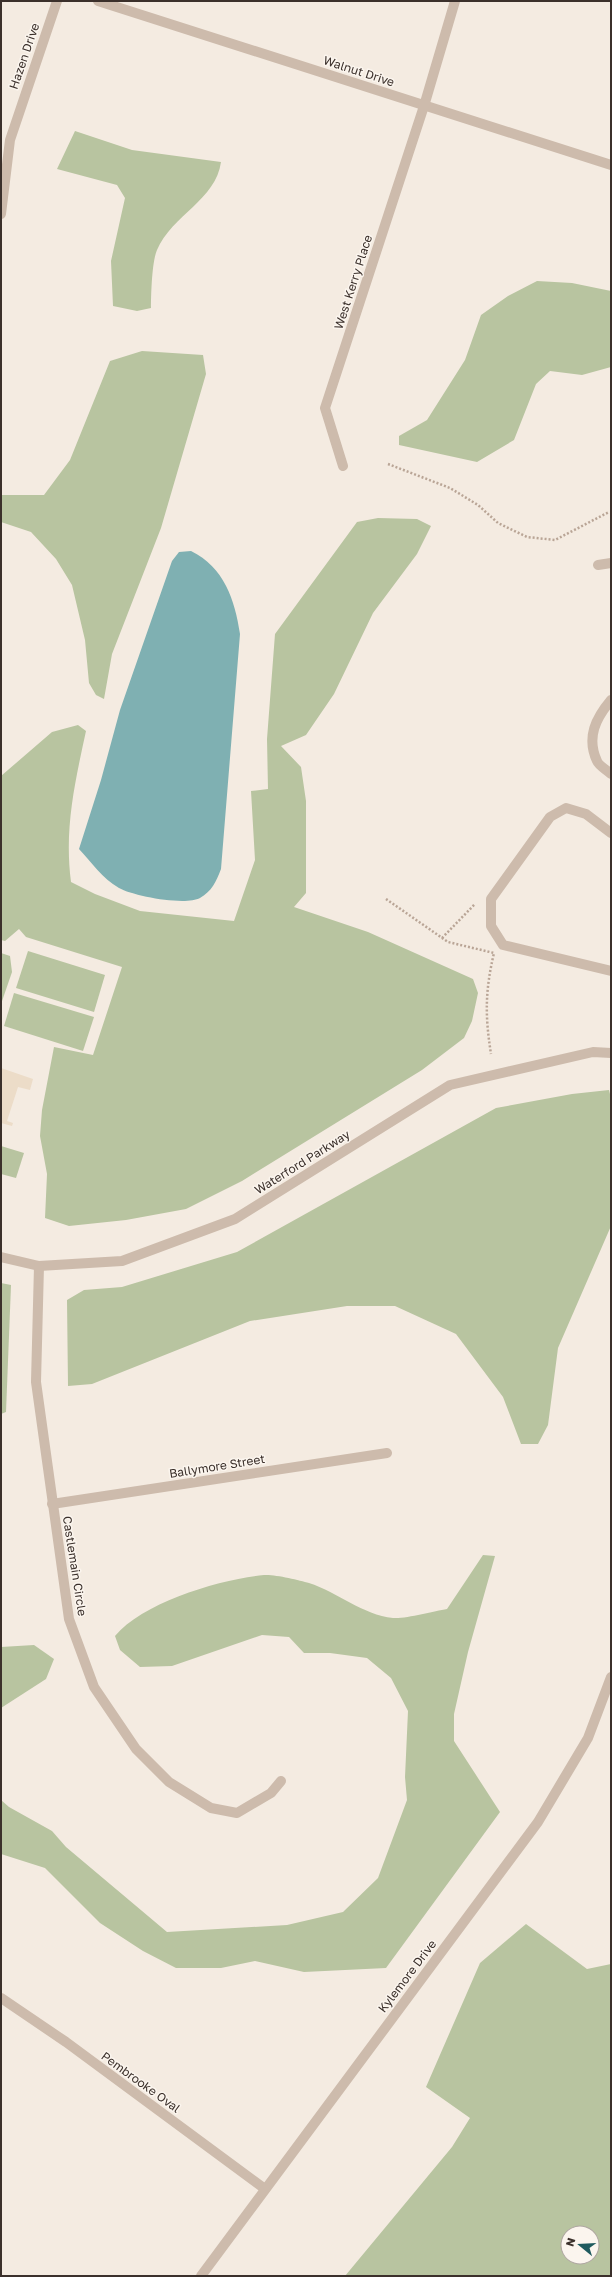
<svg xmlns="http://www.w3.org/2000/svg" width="612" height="2277" viewBox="0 0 612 2277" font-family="'Golos Text',sans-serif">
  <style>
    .green { fill: #b8c4a0; fill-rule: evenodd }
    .plaza { fill: #ecdcc8 }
    .water { fill: #7fb0b2 }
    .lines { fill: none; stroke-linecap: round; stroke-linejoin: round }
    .path { stroke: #b9a596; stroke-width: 2.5; stroke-dasharray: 2 2; stroke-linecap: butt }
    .minor { stroke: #cdbbac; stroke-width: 10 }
    .labels { text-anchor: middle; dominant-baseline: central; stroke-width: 3; stroke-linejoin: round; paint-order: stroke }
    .street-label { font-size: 12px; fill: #3b302b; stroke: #fbf5ee }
  </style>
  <rect width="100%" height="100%" fill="#f4ebe1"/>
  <g class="green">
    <path d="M75 131 132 150 221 162C216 200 172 215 157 250 152 261 151 294 151 308L137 311 113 306 111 261 125 198 117 185 57 169Z"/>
    <polygon points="537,281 572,283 611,291 611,367 582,375 550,371 536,384 514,440 477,462 399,445 399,436 427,420 465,360 481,315 508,296"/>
    <polygon points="142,351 203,355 206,374 161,528 112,654 104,699 96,695 89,683 85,640 72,585 56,559 31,532 1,522 1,495 44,495 70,460 110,361"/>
    <path d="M378 518 417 519 431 526 417 554 373 613 334 694 306 735 281 746 301 767 306 801V893L294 907 368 932 473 979 478 993 472 1021 464 1038 422 1070 242 1181 186 1209 126 1220 69 1226 45 1218 47 1174 40 1136 42 1110 54 1047 93 1055 122 967 26 937 19 929 5 941 1 940V776L52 732 78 725 86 731C75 782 64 829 71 882L95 894 140 911 234 921 255 860 251 791 268 789 267 739 275 634 357 522Z"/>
    <polygon points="28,951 105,975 94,1012 16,988"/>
    <polygon points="1,953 10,956 12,972 1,1004"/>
    <polygon points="14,993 94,1017 83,1051 4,1026"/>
    <polygon points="609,1090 611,1098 611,1226 558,1348 548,1425 538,1444 521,1444 503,1397 456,1334 395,1306 347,1306 250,1321 92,1384 68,1386 67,1300 84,1290 122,1287 237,1252 496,1108 572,1094"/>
    <polygon points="1,1146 24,1153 16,1178 1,1174"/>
    <polygon points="1,1283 11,1285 6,1412 1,1414"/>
    <path d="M483 1555 495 1556 468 1652 454 1714V1741L500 1812 386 1968 304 1972 255 1961 221 1968H176L143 1951 100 1923 45 1868 1 1854V1800L9 1807 52 1831 66 1847 167 1932 287 1925 343 1912 378 1878 407 1800 405 1777 408 1711 391 1678 367 1658 330 1653H304L289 1637 262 1635 172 1666 140 1667 120 1650 115 1636C143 1602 221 1579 264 1575 274 1574 299 1580 309 1583 337 1592 363 1615 393 1618 406 1619 434 1611 447 1609Z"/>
    <polygon points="34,1645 54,1659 46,1679 1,1708 1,1647"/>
    <path d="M526 1924 587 1969 611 1964V2276H345L452 2147 470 2118 426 2087 480 1963ZM568 2233H592V2257H568Z"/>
  </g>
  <polygon class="plaza" points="1,1068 33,1079 30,1090 18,1087 7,1121 13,1123 12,1126 1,1123"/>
  <path class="water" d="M191 551C224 567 235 600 240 634L221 869C216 882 212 891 200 898 185 906 133 896 119 888 102 878 92 863 79 849L101 780 120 710 172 561 179 552Z"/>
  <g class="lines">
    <g class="path">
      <polyline points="388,464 450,488 478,505 498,523 527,537 555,540 609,512"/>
      <path d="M386 899 448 942 494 953C485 991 485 1016 491 1054"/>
      <polyline points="442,938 475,904"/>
    </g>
    <g class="minor">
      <polyline points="98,1 611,165"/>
      <polyline points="1,214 10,140 57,1"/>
      <polyline points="343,466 325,408 424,106 455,1"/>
      <polyline points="598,565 611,563"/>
      <path d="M611 700C596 718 586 737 597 761 599 766 607 770 611 774"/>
      <polyline points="611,833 586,814 566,808 550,817 491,899 491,926 503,945 611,971"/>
      <polyline points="1,1257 39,1266 122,1261 235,1219 450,1085 593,1052 611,1053"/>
      <polyline points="39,1266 36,1382 69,1619 94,1687 136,1749 169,1782 211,1808 237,1813 271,1793 281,1781"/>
      <polyline points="52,1504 387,1453"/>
      <polyline points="1,1998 66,2042 265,2189"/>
      <polyline points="201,2276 538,1822 588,1738 611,1677"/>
    </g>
  </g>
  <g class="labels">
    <g class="street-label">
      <text transform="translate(24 56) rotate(-71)">Hazen Drive</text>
      <text transform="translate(359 71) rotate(18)">Walnut Drive</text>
      <text transform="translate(353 282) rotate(-72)">West Kerry Place</text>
      <text transform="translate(302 1162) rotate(-32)">Waterford Parkway</text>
      <text transform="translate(217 1466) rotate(-9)">Ballymore Street</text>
      <text transform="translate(75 1566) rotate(81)">Castlemain Circle</text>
      <text transform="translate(407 1976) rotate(-53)">Kylemore Drive</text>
      <text transform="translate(141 2082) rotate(36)">Pembrooke Oval</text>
    </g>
  </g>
  <rect width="612" height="2277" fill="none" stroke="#3b302b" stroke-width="4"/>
  <g transform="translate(580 2245) rotate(288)"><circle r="19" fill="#fbf5ee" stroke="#aea6a0"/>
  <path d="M0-3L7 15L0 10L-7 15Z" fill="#1f5a5e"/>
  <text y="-6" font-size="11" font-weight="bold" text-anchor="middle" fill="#3b302b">N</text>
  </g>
</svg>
